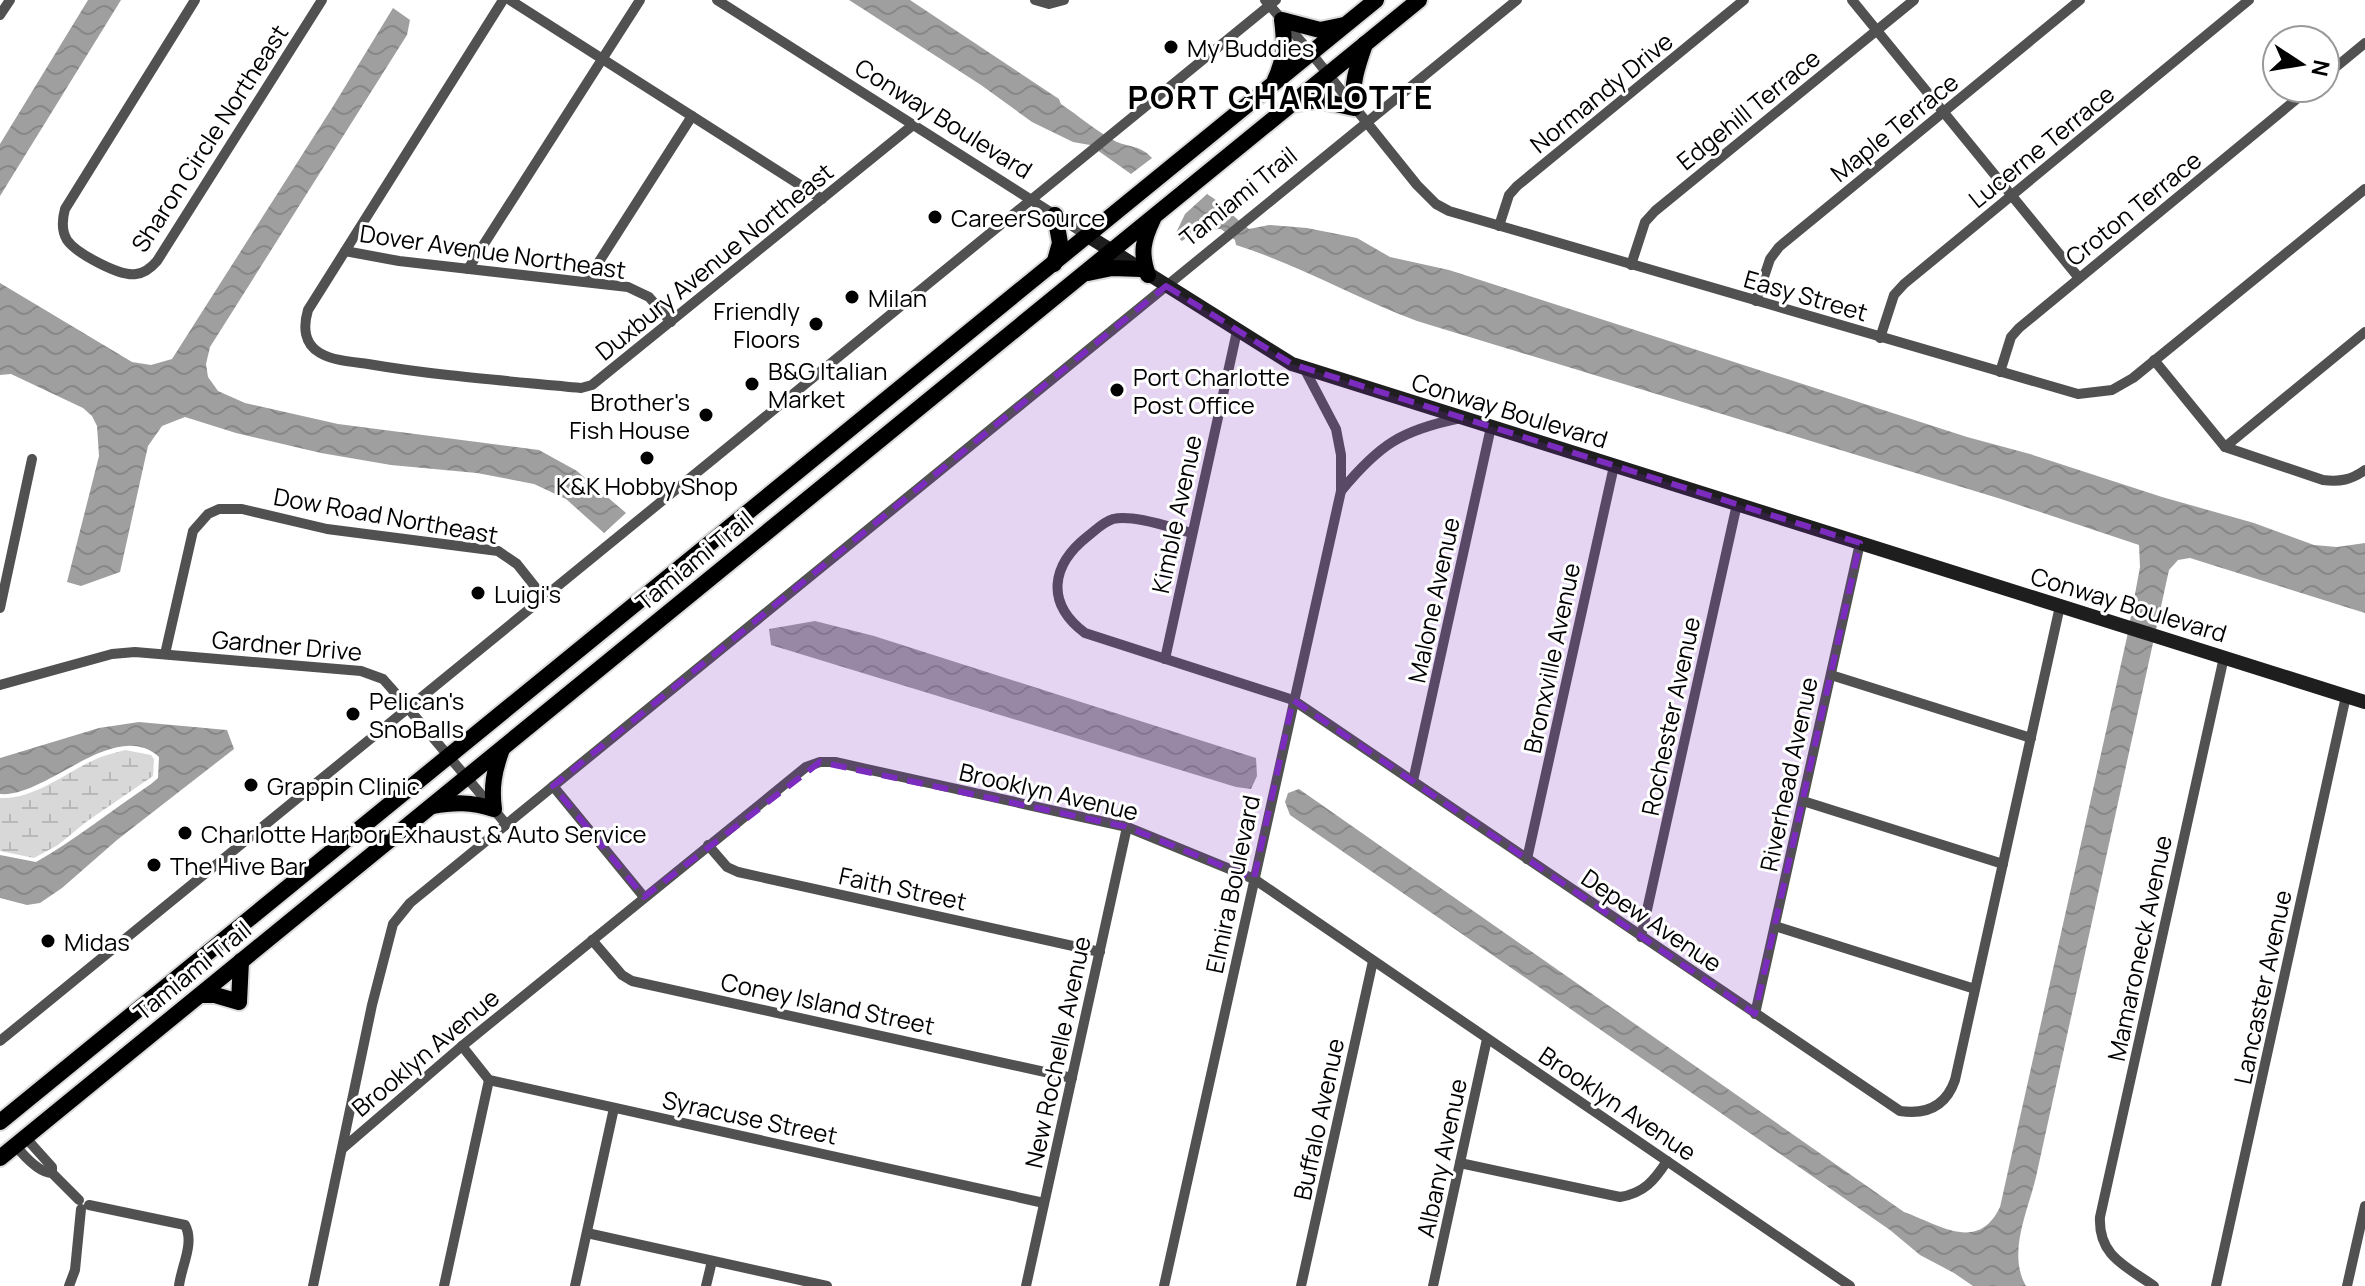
<svg xmlns="http://www.w3.org/2000/svg" width="2365" height="1286" viewBox="0 0 2365 1286" font-family="Manrope,sans-serif">
  <style>
    .wetland { fill: url(#wetland-marsh) }
    .water { fill: url(#water-waves) }
    .lines { fill: none; stroke-linecap: round; stroke-linejoin: round }
    .primary-casing { stroke: #dbdbdb; stroke-width: 20 }
    .street { stroke: #515151; stroke-width: 10 }
    .secondary { stroke: #1e1e1e; stroke-width: 14 }
    .primary { stroke: #000; stroke-width: 16 }
    .marked { fill: #7b2cbf; fill-opacity: 0.2; stroke: #7b2cbf; stroke-width: 6; stroke-dasharray: 16 10; stroke-linejoin: round }
    .poi-dot { fill: #000; stroke: #fff; stroke-width: 3 }
    .labels { text-anchor: middle; dominant-baseline: central; stroke-width: 6; stroke-linejoin: round; paint-order: stroke }
    .poi-label { font-size: 24px; fill: #000; stroke: #fff; text-anchor: start }
    .street-label { font-size: 24px; fill: #000; stroke: #fff }
    .district-label { font-size: 32px; font-weight: bold; letter-spacing: 2px; fill: #000; stroke: #fff }
  </style>
  <defs>
    <pattern id="wetland-marsh" width="20" height="14" patternUnits="userSpaceOnUse" patternTransform="scale(2)"><rect width="20" height="14" fill="#d8d8d8"/><path d="M1 5h8M5 5V1M11 12h8M15 12V8" fill="none" stroke="#b8b8b8"/></pattern>
    <pattern id="water-waves" width="16" height="10" patternUnits="userSpaceOnUse" patternTransform="scale(2)"><rect width="16" height="10" fill="#9f9f9f"/><path d="M0 5q4-4 8 0t8 0" fill="none" stroke="#878787"/></pattern>
  </defs>
  <rect width="100%" height="100%" fill="#fff"/>
  <path class="wetland" d="M125 750 151 755 154 759 153 776 86 822 58 845 34 858 0 851V798C33 800 65 773 94 760 104 755 115 753 125 750Z"/>
  <g class="water">
    <polygon points="88,0 121,0 0,196 0,144"/>
    <path d="M849 0H910L1059 99 1061 104C1079 116 1097 132 1117 142 1129 147 1142 146 1152 158L1131 174 1090 145 1073 142 1032 122 981 85Z"/>
    <polygon points="393,8 410,20 407,35 210,347 206,364 208,377 218,391 245,403 338,424 539,450 577,471 626,513 604,533 566,499 534,484 477,473 391,465 321,453 236,433 185,417 162,426 148,446 120,572 81,586 67,582 99,456 97,426 92,416 83,408 11,374 0,375 0,283 132,362 151,365 172,359 332,108"/>
    <path d="M1207 194C1224 204 1234 218 1249 229L1269 225 1307 228 1357 238 1390 257 1449 270 1967 437 2030 454 2162 497 2254 523 2314 545 2337 547 2365 543V613L2190 558 2178 560 2169 570 2036 1177C2028 1211 2007 1253 2026 1286H1973L1954 1273 1920 1255 1890 1230 1290 815 1285 802 1288 793 1299 789 1904 1212C1940 1225 1978 1253 2000 1207L2127 637 2140 567 2139 545 2001 499 1417 321C1356 298 1299 265 1236 245L1235 240 1221 229 1197 230 1182 241 1175 235 1185 214Z"/>
    <polygon points="815,621 874,636 1256,758 1257,776 1251,789 1236,787 771,645 769,629"/>
    <path d="M139 722 227 730 234 749 117 840 62 888 40 903 27 905 0 898V855L36 862C75 840 112 810 151 784L158 778 159 757C114 717 47 798 0 794V758L99 728Z"/>
  </g>
  <g class="lines">
    <g class="primary-casing">
      <g id="primary">
        <path d="M1275 80C1285 59 1285 43 1282 20L1320 30 1344 25"/>
        <path d="M1293 104 1317 100 1354 108C1351 84 1357 67 1365 44"/>
        <polyline points="1054,264 1060,243 1055,215"/>
        <polyline points="1088,273 1112,268 1141,269"/>
        <path d="M1148 275C1140 253 1143 240 1153 219"/>
        <path d="M432 806C455 802 471 802 494 809 491 787 494 771 502 749"/>
        <polyline points="201,995 215,995 239,1002 241,961"/>
        <polyline points="0,1122 1376,0"/>
        <polyline points="0,1158 1419,0"/>
      </g>
    </g>
    <g class="street">
      <path d="M195 0 65 209C62 220 61 230 67 240 76 253 120 277 136 274 145 273 151 268 157 261L322 0"/>
      <path d="M503 0 308 310C303 327 304 344 320 353 334 361 353 362 368 364 438 376 510 381 581 388L592 385 913 125"/>
      <polyline points="510,0 822,199"/>
      <polyline points="717,0 1088,236"/>
      <polyline points="1035,0 1049,4 1064,0"/>
      <polyline points="1265,0 1311,53 1417,185 1436,204 1449,211 2078,394 2112,390 2133,378 2365,189"/>
      <polyline points="1852,0 2079,278"/>
      <polyline points="0,15 10,0"/>
      <polyline points="2325,76 2365,43"/>
      <polyline points="1499,226 1509,195 1517,186 1744,0"/>
      <polyline points="345,251 399,261 628,287 649,297 671,322"/>
      <polyline points="1631,265 1645,222 1655,211 1914,0"/>
      <polyline points="468,269 640,0"/>
      <polyline points="586,282 692,116"/>
      <polyline points="1756,301 1770,259 1779,247 2080,0"/>
      <polyline points="1880,338 1894,295 1904,284 2249,0"/>
      <path d="M2154 360 2225 447 2323 480C2340 482 2351 480 2365 470"/>
      <polyline points="2000,372 2011,337 2019,328 2310,88"/>
      <polyline points="2225,447 2365,332"/>
      <path d="M1341 491C1379 445 1401 430 1461 418"/>
      <path d="M1192 533C1172 528 1133 514 1113 519 1103 522 1096 530 1088 536 1051 565 1045 603 1085 633L1293 700 1900 1111C1927 1115 1946 1106 1955 1080L2060 606"/>
      <polyline points="0,608 32,459"/>
      <polyline points="165,654 193,531 208,514 219,509 242,509 327,529 498,551 517,564 544,598"/>
      <polyline points="1165,659 1237,331"/>
      <polyline points="1831,675 2031,738"/>
      <polyline points="0,685 112,654 135,652 361,671 383,679 391,688 506,824"/>
      <polyline points="1413,781 1491,427"/>
      <polyline points="553,786 644,897"/>
      <polyline points="1803,801 2003,864"/>
      <polyline points="708,845 727,867 738,872 1100,952"/>
      <polyline points="1527,859 1614,466"/>
      <polyline points="1775,926 1975,989"/>
      <polyline points="1641,937 1737,504"/>
      <polyline points="592,940 622,975 632,981 1072,1078"/>
      <polyline points="1755,1014 1860,543"/>
      <polyline points="0,1041 1276,0"/>
      <polyline points="462,1046 489,1080 1044,1203"/>
      <polyline points="25,1137 52,1167 52,1173"/>
      <path d="M15 1145C24 1156 39 1173 52 1173L79 1200"/>
      <polyline points="342,1149 462,1046 806,767 820,762 835,762 1127,827 1254,879 1850,1286"/>
      <path d="M1460 1163 1620 1197C1644 1193 1654 1181 1667 1161"/>
      <path d="M89 1205 185 1225C195 1243 181 1267 179 1286"/>
      <polyline points="587,1233 827,1286"/>
      <polyline points="69,1286 75,1270 81,1209"/>
      <polyline points="313,1286 372,1005 393,924 410,903 1517,0"/>
      <polyline points="444,1286 489,1080"/>
      <polyline points="575,1286 614,1108"/>
      <polyline points="706,1286 712,1261"/>
      <polyline points="1026,1286 1127,827"/>
      <polyline points="1164,1286 1341,491 1341,455 1336,429 1304,368"/>
      <polyline points="1301,1286 1373,961"/>
      <polyline points="1433,1286 1487,1039"/>
      <path d="M2154 1286C2126 1266 2098 1256 2100 1217L2224 657"/>
      <polyline points="2216,1286 2346,696"/>
      <polyline points="2347,1286 2365,1206"/>
    </g>
    <polyline class="secondary" points="1088,236 1292,364 2365,702"/>
    <use href="#primary" class="primary"/>
  </g>
  <path class="marked" d="M1166 286 1292 364 1860 543 1755 1014 1293 700 1254 879 1127 827 820 762 644 897 553 786Z"/>
  <g class="poi-dot">
    <circle cx="1171" cy="47" r="8"/>
    <circle cx="935" cy="217" r="8"/>
    <circle cx="852" cy="297" r="8"/>
    <circle cx="816" cy="324" r="8"/>
    <circle cx="752" cy="384" r="8"/>
    <circle cx="1117" cy="390" r="8"/>
    <circle cx="706" cy="415" r="8"/>
    <circle cx="647" cy="458" r="8"/>
    <circle cx="478" cy="593" r="8"/>
    <circle cx="353" cy="714" r="8"/>
    <circle cx="251" cy="785" r="8"/>
    <circle cx="185" cy="833" r="8"/>
    <circle cx="154" cy="865" r="8"/>
    <circle cx="48" cy="941" r="8"/>
  </g>
  <g class="labels">
    <g class="poi-label">
      <text x="1187" y="47">My Buddies</text>
      <text x="951" y="217">CareerSource</text>
      <text x="868" y="297">Milan</text>
      <text x="800" y="310" text-anchor="end">Friendly<tspan x="800" dy="28">Floors</tspan></text>
      <text x="768" y="370">B&amp;G Italian<tspan x="768" dy="28">Market</tspan></text>
      <text x="1133" y="376">Port Charlotte<tspan x="1133" dy="28">Post Office</tspan></text>
      <text x="690" y="401" text-anchor="end">Brother's<tspan x="690" dy="28">Fish House</tspan></text>
      <text x="647" y="485" text-anchor="middle">K&amp;K Hobby Shop</text>
      <text x="494" y="593">Luigi's</text>
      <text x="369" y="700">Pelican's<tspan x="369" dy="28">SnoBalls</tspan></text>
      <text x="267" y="785">Grappin Clinic</text>
      <text x="201" y="833">Charlotte Harbor Exhaust &amp; Auto Service</text>
      <text x="170" y="865">The Hive Bar</text>
      <text x="64" y="941">Midas</text>
    </g>
    <g class="street-label">
      <text transform="translate(1601 92) rotate(-39)">Normandy Drive</text>
      <text transform="translate(1748 109) rotate(-39)">Edgehill Terrace</text>
      <text transform="translate(944 118) rotate(32)">Conway Boulevard</text>
      <text transform="translate(1894 127) rotate(-39)">Maple Terrace</text>
      <text transform="translate(209 138) rotate(-57)">Sharon Circle Northeast</text>
      <text transform="translate(2041 146) rotate(-39)">Lucerne Terrace</text>
      <text transform="translate(1238 196) rotate(-39)">Tamiami Trail</text>
      <text transform="translate(2133 208) rotate(-39)">Croton Terrace</text>
      <text transform="translate(493 251) rotate(8)">Dover Avenue Northeast</text>
      <text transform="translate(714 261) rotate(-39)">Duxbury Avenue Northeast</text>
      <text transform="translate(1806 295) rotate(16)">Easy Street</text>
      <text transform="translate(1510 410) rotate(17)">Conway Boulevard</text>
      <text transform="translate(1176 514) rotate(-78)">Kimble Avenue</text>
      <text transform="translate(386 515) rotate(10)">Dow Road Northeast</text>
      <text transform="translate(694 560) rotate(-39)">Tamiami Trail</text>
      <text transform="translate(1433 600) rotate(-78)">Malone Avenue</text>
      <text transform="translate(2129 604) rotate(17)">Conway Boulevard</text>
      <text transform="translate(287 645) rotate(5)">Gardner Drive</text>
      <text transform="translate(1551 658) rotate(-78)">Bronxville Avenue</text>
      <text transform="translate(1670 716) rotate(-78)">Rochester Avenue</text>
      <text transform="translate(1788 774) rotate(-78)">Riverhead Avenue</text>
      <text transform="translate(1049 791) rotate(13)">Brooklyn Avenue</text>
      <text transform="translate(1232 884) rotate(-78)">Elmira Boulevard</text>
      <text transform="translate(903 888) rotate(12)">Faith Street</text>
      <text transform="translate(1652 920) rotate(34)">Depew Avenue</text>
      <text transform="translate(2139 948) rotate(-78)">Mamaroneck Avenue</text>
      <text transform="translate(192 970) rotate(-39)">Tamiami Trail</text>
      <text transform="translate(2262 987) rotate(-78)">Lancaster Avenue</text>
      <text transform="translate(828 1003) rotate(12)">Coney Island Street</text>
      <text transform="translate(425 1052) rotate(-40)">Brooklyn Avenue</text>
      <text transform="translate(1057 1052) rotate(-78)">New Rochelle Avenue</text>
      <text transform="translate(1618 1103) rotate(34)">Brooklyn Avenue</text>
      <text transform="translate(750 1117) rotate(12)">Syracuse Street</text>
      <text transform="translate(1318 1119) rotate(-78)">Buffalo Avenue</text>
      <text transform="translate(1441 1158) rotate(-78)">Albany Avenue</text>
    </g>
    <g class="district-label">
      <text x="1281" y="97">PORT CHARLOTTE</text>
    </g>
  </g>
  <g transform="translate(2301 64) rotate(102)"><circle r="38" fill="#ffffff" stroke="#999999" stroke-width="2"/>
  <path d="M0-6L14 30L0 20L-14 30Z" fill="#000000"/>
  <text y="-12" font-size="22" font-weight="bold" text-anchor="middle" fill="#000000">N</text>
  </g>
</svg>
